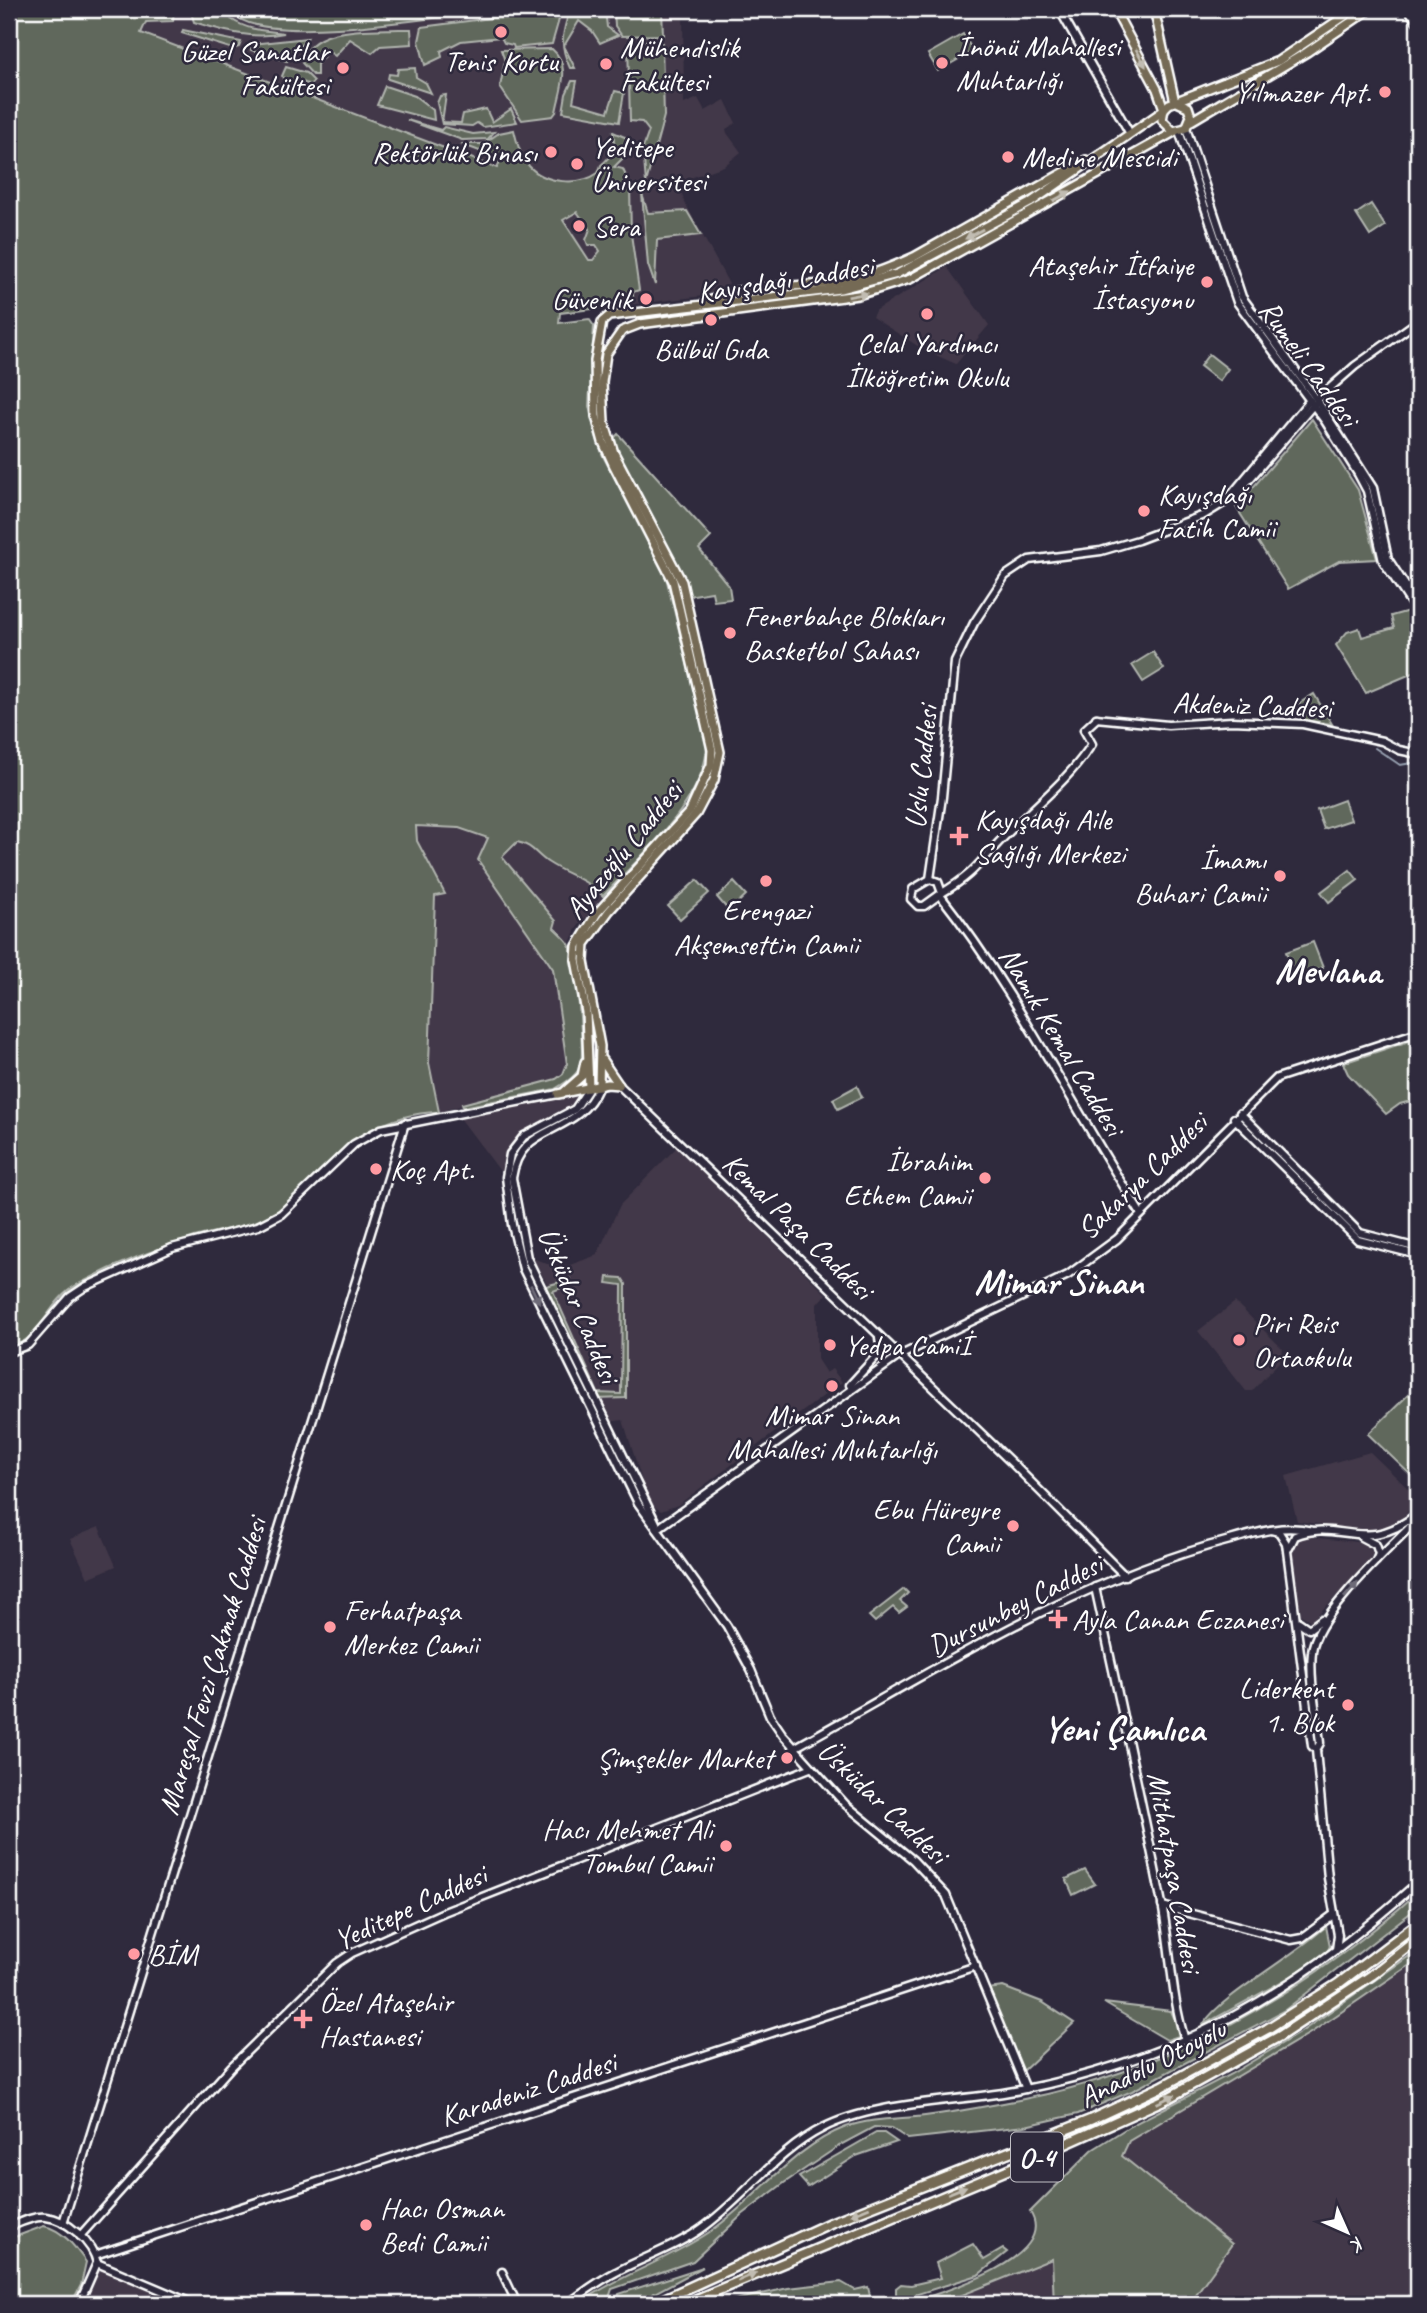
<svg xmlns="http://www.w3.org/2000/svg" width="1427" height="2313" viewBox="0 0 1427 2313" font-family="Caveat,sans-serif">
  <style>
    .built { fill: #423848 }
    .green { fill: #61685c; stroke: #b0b4ae; stroke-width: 2; fill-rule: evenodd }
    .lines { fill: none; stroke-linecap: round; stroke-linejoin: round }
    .stream { stroke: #97a0b0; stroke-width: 2 }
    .secondary-casing { stroke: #fff; stroke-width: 11 }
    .primary-casing { stroke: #fff; stroke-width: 12 }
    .highway-casing { stroke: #fff; stroke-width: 13 }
    .secondary { stroke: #2f2a3d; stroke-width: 6 }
    .primary { stroke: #756b55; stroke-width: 7 }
    .highway { stroke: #756b55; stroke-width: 8 }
    .oneway { fill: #c1bcb2 }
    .oneway2 { fill: #6d6a77 }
    .poi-dot { fill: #ff9aa2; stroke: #2f2a3d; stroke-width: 2.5 }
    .labels { text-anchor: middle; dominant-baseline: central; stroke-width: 5; stroke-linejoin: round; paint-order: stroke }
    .shield { fill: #2f2a3d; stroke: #c1bfc5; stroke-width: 2 }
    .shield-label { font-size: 28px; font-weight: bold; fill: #fff }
    .poi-label { font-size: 30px; fill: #fff; stroke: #2f2a3d; text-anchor: start }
    .street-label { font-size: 30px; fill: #fff; stroke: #2f2a3d }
    .district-label { font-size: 37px; font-weight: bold; fill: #fff; stroke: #2f2a3d }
  </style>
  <rect width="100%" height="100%" fill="#2f2a3d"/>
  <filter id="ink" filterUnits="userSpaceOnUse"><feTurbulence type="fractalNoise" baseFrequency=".0143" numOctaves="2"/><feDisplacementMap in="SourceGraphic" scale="14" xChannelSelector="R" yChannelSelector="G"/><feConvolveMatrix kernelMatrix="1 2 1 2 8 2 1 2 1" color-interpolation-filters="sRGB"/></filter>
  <g filter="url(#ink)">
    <g class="built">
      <polygon points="174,9 190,9 194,23 245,35 263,36 284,33 262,32 242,26 231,19 232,9 683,9 684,104 698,98 705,111 725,100 736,123 726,129 727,133 741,152 724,166 679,182 684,201 729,284 704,296 560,313 558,318 141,33 146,22 173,21"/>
      <polygon points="947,267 989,325 956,364 924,350 872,317 875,311"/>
      <polygon points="416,826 459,828 488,838 478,860 553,969 567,1064 563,1074 556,1079 439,1112 429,1063 435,896 445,894 417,841"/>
      <polygon points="517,841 531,845 548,863 587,881 603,896 576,929 569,945 501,857"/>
      <polygon points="574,1093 578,1099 572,1107 516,1139 504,1162 503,1175 460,1118"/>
      <polygon points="677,1147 826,1294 817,1304 817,1359 826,1373 832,1369 842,1382 678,1505 661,1511 649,1503 623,1420 608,1422 550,1289 533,1258 547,1264 570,1265 597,1255 620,1205"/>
      <polygon points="1235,1302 1283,1349 1280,1361 1252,1391 1246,1391 1198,1331"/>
      <polygon points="1370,1452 1418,1498 1405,1516 1392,1526 1379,1530 1356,1530 1297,1521 1286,1476"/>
      <polygon points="99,1527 116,1566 88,1578 70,1539"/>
      <polygon points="1300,1536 1366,1543 1373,1553 1366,1567 1311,1621 1301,1615 1292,1549"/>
      <polygon points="1413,1963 1418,1963 1418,2304 940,2304 991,2284 1121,2156 1129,2141 1312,2032"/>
      <polygon points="99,2270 180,2302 183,2304 80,2304"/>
    </g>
    <g class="green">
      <path d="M9 9H174L173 21 146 22 141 33 497 168 501 159 461 144H483L499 133 514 130C517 142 520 156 529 166 545 184 580 186 598 173L601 165C613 155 616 148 613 132L627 138V154L614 167 623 169 630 186 631 234 639 290 633 292V296L624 297 625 305 560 313 559 323 589 319 594 326 589 406 595 433 603 456 665 573 707 744C706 801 640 856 603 896 585 878 569 876 549 863 536 855 533 845 517 842L502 857 556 921 554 928C559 933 566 939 569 944 576 958 584 1048 581 1063 579 1075 565 1083 555 1089L463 1107 462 1104 556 1079 563 1074 567 1064 553 969 478 860 488 838 459 828 416 826 417 841 445 894 435 896 429 1063 439 1112C384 1113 348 1142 311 1180 300 1191 290 1204 276 1212 251 1227 223 1229 195 1237 155 1249 114 1265 77 1285 46 1302 45 1336 9 1349ZM577 212 590 229 586 240 588 245H596L600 251 593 260H589L563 220Z"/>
      <path d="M190 9H232L231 19C249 31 264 30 284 33 253 40 223 31 194 22Z"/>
      <path d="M238 9H501C449 15 275 46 237 17Z"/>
      <polygon points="534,9 562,9 552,44 514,48 513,45 504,43 501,37 461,41 441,51 442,57 425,65 419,41 422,27 514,15"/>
      <path d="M570 9H605L607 27 618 35 600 43 592 31 579 21 564 46 575 68H570C559 45 562 33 570 9Z"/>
      <polygon points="614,9 662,9 663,35 622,36 615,26"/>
      <path d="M399 29H411L412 44 380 46 372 53 350 39 335 56 328 51 317 64V75H313L302 63C308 25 371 30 399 29Z"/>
      <polygon points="183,30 241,42 239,47 233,49 182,33"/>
      <polygon points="963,34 973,51 938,71 928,54"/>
      <polygon points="307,38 287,61 251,50 252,44"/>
      <polygon points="653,40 653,43 662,43 664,116 646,183 643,148 649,131 642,122 630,121 628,43"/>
      <path d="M552 49C572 66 560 90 556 112L553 116 522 120 500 87 505 61 501 50Z"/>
      <polygon points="286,67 306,73 314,81 310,85 295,79 292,85 286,84 282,76"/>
      <polygon points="415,68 416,77 426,83 431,93 388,79 389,74 397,75 398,69"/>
      <polygon points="572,81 577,81 573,102 608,112 615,91 624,93 619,122 563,112 566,94"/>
      <polygon points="385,86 415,96 433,110 434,120 377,105"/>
      <polygon points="446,95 442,122 461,123 463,114 486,109 492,122 511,109 517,122 483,127 477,123 472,126 442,124 437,103 440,96"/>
      <polygon points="407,120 441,130 444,127 473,134 494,132 488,139 462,140"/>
      <polygon points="642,194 648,213 687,211 701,235 657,240 655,285 648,265"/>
      <polygon points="1371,204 1385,226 1370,236 1356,214"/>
      <polygon points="1209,354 1228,369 1219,381 1200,366"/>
      <polygon points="1312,419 1358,490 1377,559 1339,561 1288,589 1236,507"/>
      <polygon points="618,434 711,537 699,549 729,586 731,599 714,601 712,592 688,596 620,457 613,439"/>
      <polygon points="1409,611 1418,624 1418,671 1366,693 1336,645 1347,632 1359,628 1362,637 1394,628 1391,616"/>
      <polygon points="1153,652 1164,669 1143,682 1132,665"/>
      <polygon points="1314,694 1332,724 1304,720 1295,706"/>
      <polygon points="1344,800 1351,820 1324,829 1317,810"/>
      <polygon points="1350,870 1358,880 1329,902 1321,892"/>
      <polygon points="697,880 709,893 680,919 668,906"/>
      <polygon points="734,882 746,895 729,911 717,897"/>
      <polygon points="1313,942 1323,968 1296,978 1286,952"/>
      <polygon points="1418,1038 1418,1099 1400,1104 1386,1114 1348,1074 1343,1063"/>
      <polygon points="857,1086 862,1097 838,1109 833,1099"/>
      <polygon points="608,1277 622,1278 626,1284 626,1398 596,1399 543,1287 570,1279 572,1284 553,1291 598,1393 621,1394 622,1285 607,1283"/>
      <polygon points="1409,1394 1418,1403 1418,1482 1368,1434"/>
      <polygon points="904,1589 908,1593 900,1601 907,1607 899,1613 893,1607 875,1622 869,1616"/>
      <polygon points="1085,1870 1095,1884 1073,1895 1066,1879"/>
      <path d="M1418 1892V1907L1285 2010 1132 2091 1078 2114 1025 2126 908 2139 891 2128 874 2127 842 2144 784 2183 742 2215 693 2261 612 2289 607 2304H579C619 2275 666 2261 708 2233 756 2201 791 2148 846 2127 871 2118 899 2119 925 2116 956 2112 988 2106 1019 2100 1167 2072 1307 1992 1418 1892Z"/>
      <path d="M1326 1926 1330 1946 1327 1952 1290 1977 1203 2025C1217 1998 1298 1954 1326 1926Z"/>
      <path d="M1418 1950V1963H1413L1312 2032 1129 2141 1122 2156 1232 2244 1189 2304H1054L1052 2259 940 2304H905C934 2295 1061 2259 1030 2212L1092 2150 1130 2126 1231 2074 1301 2032Z"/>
      <polygon points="1003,1987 1042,2002 1074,2023 1022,2072 987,1989"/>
      <polygon points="1104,2003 1171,2011 1182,2035 1167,2040"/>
      <polygon points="876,2133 884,2133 897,2142 856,2156 808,2187 799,2177"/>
      <path d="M44 2226C63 2230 75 2247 86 2262L81 2285 71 2304H9V2239Z"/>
      <polygon points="973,2244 984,2260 1003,2249 1007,2252 978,2275 902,2299 896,2294 896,2288 901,2284 911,2285 941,2278 936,2263"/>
      <polygon points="703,2267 634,2304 616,2304 619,2294"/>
      <polygon points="841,2282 855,2290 868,2287 871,2300 888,2297 890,2300 885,2304 837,2299 790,2304 717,2304 788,2288"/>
    </g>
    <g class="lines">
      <polyline class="stream" points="1375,748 1400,765 1418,762"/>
      <g class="secondary-casing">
        <g id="secondary">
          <polyline points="1059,9 1129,132"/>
          <polyline points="1408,9 1418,23"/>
          <polyline points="1186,128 1242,297 1317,400 1373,488 1388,559 1418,605"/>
          <polyline points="1179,131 1237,302 1325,421 1358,474 1367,491 1383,561 1418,614"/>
          <polyline points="1227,500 1310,400"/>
          <polyline points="1096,718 1168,725 1232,721 1303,724 1382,741 1399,750 1418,754"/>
          <polyline points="930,879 942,797 955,662 974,623 1005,576 1029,560 1101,551 1138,540 1204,515 1235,496 1322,395 1355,366 1418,321"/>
          <polygon points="930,879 938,882 942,893 924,906 918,906 911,899 913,889"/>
          <path d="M942 893C974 874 978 864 1002 839 1033 807 1068 781 1092 744L1084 730 1097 718"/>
          <path d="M940 895C1018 994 1073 1108 1141 1214"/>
          <polyline points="619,1085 1013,1464 1125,1576"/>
          <path d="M599 1086C576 1140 520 1120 512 1178L527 1258 656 1523"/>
          <polyline points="589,1088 575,1109 524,1136 510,1154 506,1177 512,1225 523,1269 638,1503 727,1626 751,1670 770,1716 783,1735 845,1804 913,1860 946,1895 1026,2089"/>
          <polyline points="1240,1113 1360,1233 1418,1248"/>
          <polyline points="1234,1118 1358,1240 1418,1255"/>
          <polyline points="9,1352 28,1345 70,1297 85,1287 172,1248 258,1226 281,1214 354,1144 381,1129 558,1094"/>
          <polyline points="850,1385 881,1351 879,1338"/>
          <polyline points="657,1529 899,1356 1068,1275 1117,1239 1277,1078 1418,1032"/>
          <polyline points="1271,1530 1279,1532 1286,1543 1312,1746 1316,1750 1328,1878 1338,1935 1336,1950"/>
          <polyline points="1361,1537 1376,1545 1379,1554 1376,1561"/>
          <path d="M1289 1548 1295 1536C1340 1517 1365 1557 1418 1513"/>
          <path d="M1095 1587C1118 1693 1141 1798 1162 1904 1171 1950 1171 1996 1185 2040"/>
          <polyline points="1299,1622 1309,1629 1322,1619"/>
          <path d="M794 1748C934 1671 1074 1580 1230 1540 1258 1532 1284 1524 1313 1531"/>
          <path d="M1316 1750 1320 1743C1317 1714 1309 1680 1312 1652 1315 1615 1391 1547 1418 1519"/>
          <polyline points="1162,1906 1291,1940 1302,1938 1333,1915"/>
          <polyline points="63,2223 405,1123"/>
          <path d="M9 2227C19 2223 35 2215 46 2217 67 2219 93 2243 97 2263L79 2304"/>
          <polyline points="80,2236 231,2067 337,1963 352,1953 444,1912 810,1768"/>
          <polyline points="95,2255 976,1966"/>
          <polyline points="97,2263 194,2304"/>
          <polyline points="502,2272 517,2304"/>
          <path d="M567 2304C583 2293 598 2281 616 2272 644 2257 674 2248 701 2229 744 2199 775 2152 823 2128 875 2101 961 2102 1020 2090 1184 2058 1296 1992 1418 1882"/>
        </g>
      </g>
      <g class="primary-casing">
        <g id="primary">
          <polyline points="1114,9 1157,89 1164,109"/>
          <polyline points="1154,9 1175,102"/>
          <polyline points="1177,102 1188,107 1191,116 1186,128 1173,131 1162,120 1164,109 1169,104 1278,61 1355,9"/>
          <polyline points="1191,121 1307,52 1370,9"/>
          <path d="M707 302C746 281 799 289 842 282 867 277 890 268 914 257L1086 160"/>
          <polyline points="602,1060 619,1085"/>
          <polyline points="599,1086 600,1046 584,961 585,944 609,911 696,814 714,780 720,752 682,582 614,453 604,421 602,382 606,354 622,331 640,324 858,295 910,279 1176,131"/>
          <polyline points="589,1088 586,1012 576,960 577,946 597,913 690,811 711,765 712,750 673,581 614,466 603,442 596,416 595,361 602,322 609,316 840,289 897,274 1030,203 1163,111"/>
          <polyline points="565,1091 582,1076 585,1062"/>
          <polyline points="558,1094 607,1084 619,1085"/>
        </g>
      </g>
      <g class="highway-casing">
        <g id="highway">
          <polyline points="653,2304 830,2223 1090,2120 1161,2087 1267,2029 1338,1984 1418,1923"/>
          <polyline points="685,2304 1007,2170 1168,2098 1280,2036 1372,1975 1418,1939"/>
        </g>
      </g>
      <use href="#secondary" class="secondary"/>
      <use href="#primary" class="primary"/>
      <use href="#highway" class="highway"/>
    </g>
    <defs><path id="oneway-solid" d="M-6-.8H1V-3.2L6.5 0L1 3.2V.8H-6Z" transform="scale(1.75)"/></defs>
    <g class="oneway">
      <use href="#oneway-solid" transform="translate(1141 58) rotate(61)"/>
      <use href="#oneway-solid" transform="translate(1062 196) rotate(-29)"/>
      <use href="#oneway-solid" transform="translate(974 234) rotate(151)"/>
      <use href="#oneway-solid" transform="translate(858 295) rotate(-10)"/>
      <use href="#oneway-solid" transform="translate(1166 2099) rotate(-26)"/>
      <use href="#oneway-solid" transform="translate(957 2190) rotate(-22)"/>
      <use href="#oneway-solid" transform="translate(860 2211) rotate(158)"/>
      <use href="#oneway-solid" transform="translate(747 2277) rotate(-24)"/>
    </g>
    <g class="oneway2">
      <use href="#oneway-solid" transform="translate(535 1294) rotate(64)"/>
      <use href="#oneway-solid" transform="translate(1351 1590) rotate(-48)"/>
    </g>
  </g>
  <g class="poi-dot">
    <circle cx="501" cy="32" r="7"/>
    <circle cx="942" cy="63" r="7"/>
    <circle cx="606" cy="64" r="7"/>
    <circle cx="343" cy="68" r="7"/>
    <circle cx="1385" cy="92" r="7"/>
    <circle cx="551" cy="152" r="7"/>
    <circle cx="1008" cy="157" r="7"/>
    <circle cx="577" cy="164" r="7"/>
    <circle cx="579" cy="226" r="7"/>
    <circle cx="1207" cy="282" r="7"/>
    <circle cx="646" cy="299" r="7"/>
    <circle cx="927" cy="314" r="7"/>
    <circle cx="711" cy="320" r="7"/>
    <circle cx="1144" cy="511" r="7"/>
    <circle cx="730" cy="633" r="7"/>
    <path d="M955.5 825.5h7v7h7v7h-7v7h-7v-7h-7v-7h7z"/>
    <circle cx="1280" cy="876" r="7"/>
    <circle cx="766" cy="881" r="7"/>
    <circle cx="376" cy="1169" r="7"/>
    <circle cx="985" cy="1178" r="7"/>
    <circle cx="1239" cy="1340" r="7"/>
    <circle cx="830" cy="1345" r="7"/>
    <circle cx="832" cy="1386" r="7"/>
    <circle cx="1013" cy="1526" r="7"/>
    <path d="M1054.5 1608.5h7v7h7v7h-7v7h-7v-7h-7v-7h7z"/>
    <circle cx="330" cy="1627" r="7"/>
    <circle cx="1348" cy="1705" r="7"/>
    <circle cx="787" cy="1758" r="7"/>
    <circle cx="726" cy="1846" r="7"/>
    <circle cx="134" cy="1954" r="7"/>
    <path d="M299.5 2008.5h7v7h7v7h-7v7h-7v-7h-7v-7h7z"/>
    <circle cx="366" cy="2225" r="7"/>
  </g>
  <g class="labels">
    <rect class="shield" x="1011" y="2132.5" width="52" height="49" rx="5"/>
    <g class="shield-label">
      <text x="1037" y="2157">O-4</text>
    </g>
    <g class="poi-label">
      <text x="956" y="46">İnönü Mahallesi<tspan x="956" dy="34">Muhtarlığı</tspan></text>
      <text x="620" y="47">Mühendislik<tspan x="620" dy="34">Fakültesi</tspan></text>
      <text x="329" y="51" text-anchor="end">Güzel Sanatlar<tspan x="329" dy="34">Fakültesi</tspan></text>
      <text x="501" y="61" text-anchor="middle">Tenis Kortu</text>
      <text x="1371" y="92" text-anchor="end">Yılmazer Apt.</text>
      <text x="591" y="147">Yeditepe<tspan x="591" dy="34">Üniversitesi</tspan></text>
      <text x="537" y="152" text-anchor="end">Rektörlük Binası</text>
      <text x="1022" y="157">Medine Mescidi</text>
      <text x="593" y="226">Sera</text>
      <text x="1193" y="265" text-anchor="end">Ataşehir İtfaiye<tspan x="1193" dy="34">İstasyonu</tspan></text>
      <text x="632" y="299" text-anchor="end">Güvenlik</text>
      <text x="927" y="343" text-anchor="middle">Celal Yardımcı<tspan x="927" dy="34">İlköğretim Okulu</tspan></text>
      <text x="711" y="349" text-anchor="middle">Bülbül Gıda</text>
      <text x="1158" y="494">Kayışdağı<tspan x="1158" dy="34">Fatih Camii</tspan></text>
      <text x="744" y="616">Fenerbahçe Blokları<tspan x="744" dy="34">Basketbol Sahası</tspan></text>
      <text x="975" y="819">Kayışdağı Aile<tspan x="975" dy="34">Sağlığı Merkezi</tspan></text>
      <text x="1266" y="859" text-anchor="end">İmamı<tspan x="1266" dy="34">Buhari Camii</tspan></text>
      <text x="766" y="910" text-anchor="middle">Erengazi<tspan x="766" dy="34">Akşemsettin Camii</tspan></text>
      <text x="971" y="1161" text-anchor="end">İbrahim<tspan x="971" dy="34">Ethem Camii</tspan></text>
      <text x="390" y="1169">Koç Apt.</text>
      <text x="1253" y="1323">Piri Reis<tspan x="1253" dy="34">Ortaokulu</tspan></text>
      <text x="844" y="1345">Yedpa Camiİ</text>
      <text x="832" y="1415" text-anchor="middle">Mimar Sinan<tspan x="832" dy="34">Mahallesi Muhtarlığı</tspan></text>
      <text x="999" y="1509" text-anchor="end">Ebu Hüreyre<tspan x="999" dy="34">Camii</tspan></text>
      <text x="344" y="1610">Ferhatpaşa<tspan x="344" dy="34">Merkez Camii</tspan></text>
      <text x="1072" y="1619">Ayla Canan Eczanesi</text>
      <text x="1334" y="1688" text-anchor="end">Liderkent<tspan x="1334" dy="34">1. Blok</tspan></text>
      <text x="773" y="1758" text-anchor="end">Şimşekler Market</text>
      <text x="712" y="1829" text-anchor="end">Hacı Mehmet Ali<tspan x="712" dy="34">Tombul Camii</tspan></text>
      <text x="148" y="1954">BİM</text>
      <text x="319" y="2002">Özel Ataşehir<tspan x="319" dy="34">Hastanesi</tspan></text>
      <text x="380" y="2208">Hacı Osman<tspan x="380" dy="34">Bedi Camii</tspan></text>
    </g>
    <g class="street-label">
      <text transform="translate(785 279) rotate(-9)">Kayışdağı Caddesi</text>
      <text transform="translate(1309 363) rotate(54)">Rumeli Caddesi</text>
      <text transform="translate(1252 705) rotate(2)">Akdeniz Caddesi</text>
      <text transform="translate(921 767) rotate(-84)">Uslu Caddesi</text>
      <text transform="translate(623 850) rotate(-51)">Ayazoğlu Caddesi</text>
      <text transform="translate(1062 1041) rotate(59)">Namık Kemal Caddesi</text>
      <text transform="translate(1142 1176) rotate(-44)">Sakarya Caddesi</text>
      <text transform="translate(798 1226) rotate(44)">Kemal Paşa Caddesi</text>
      <text transform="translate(579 1305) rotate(67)">Üsküdar Caddesi</text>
      <text transform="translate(1015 1605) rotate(-27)">Dursunbey Caddesi</text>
      <text transform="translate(212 1666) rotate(-73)">Mareşal Fevzi Çakmak Caddesi</text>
      <text transform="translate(883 1802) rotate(43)">Üsküdar Caddesi</text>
      <text transform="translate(1175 1872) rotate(80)">Mithatpaşa Caddesi</text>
      <text transform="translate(410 1907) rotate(-25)">Yeditepe Caddesi</text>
      <text transform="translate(1152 2063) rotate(-27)">Anadolu Otoyolu</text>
      <text transform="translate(528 2089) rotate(-18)">Karadeniz Caddesi</text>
    </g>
    <g class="district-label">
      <text x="1328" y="970">Mevlana</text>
      <text x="1059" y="1281">Mimar Sinan</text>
      <text x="1124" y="1728">Yeni Çamlıca</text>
    </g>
  </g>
  <rect width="1427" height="2313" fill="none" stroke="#2f2a3d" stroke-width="35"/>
  <rect x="18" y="18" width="1392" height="2278" fill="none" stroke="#fff" stroke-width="2.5" filter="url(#ink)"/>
  <g transform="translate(1347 2232) rotate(135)" stroke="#2f2a3d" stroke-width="5" paint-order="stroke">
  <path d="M0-5L12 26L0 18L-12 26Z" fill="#ffffff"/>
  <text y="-10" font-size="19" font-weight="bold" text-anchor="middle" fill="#ffffff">K</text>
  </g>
</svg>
